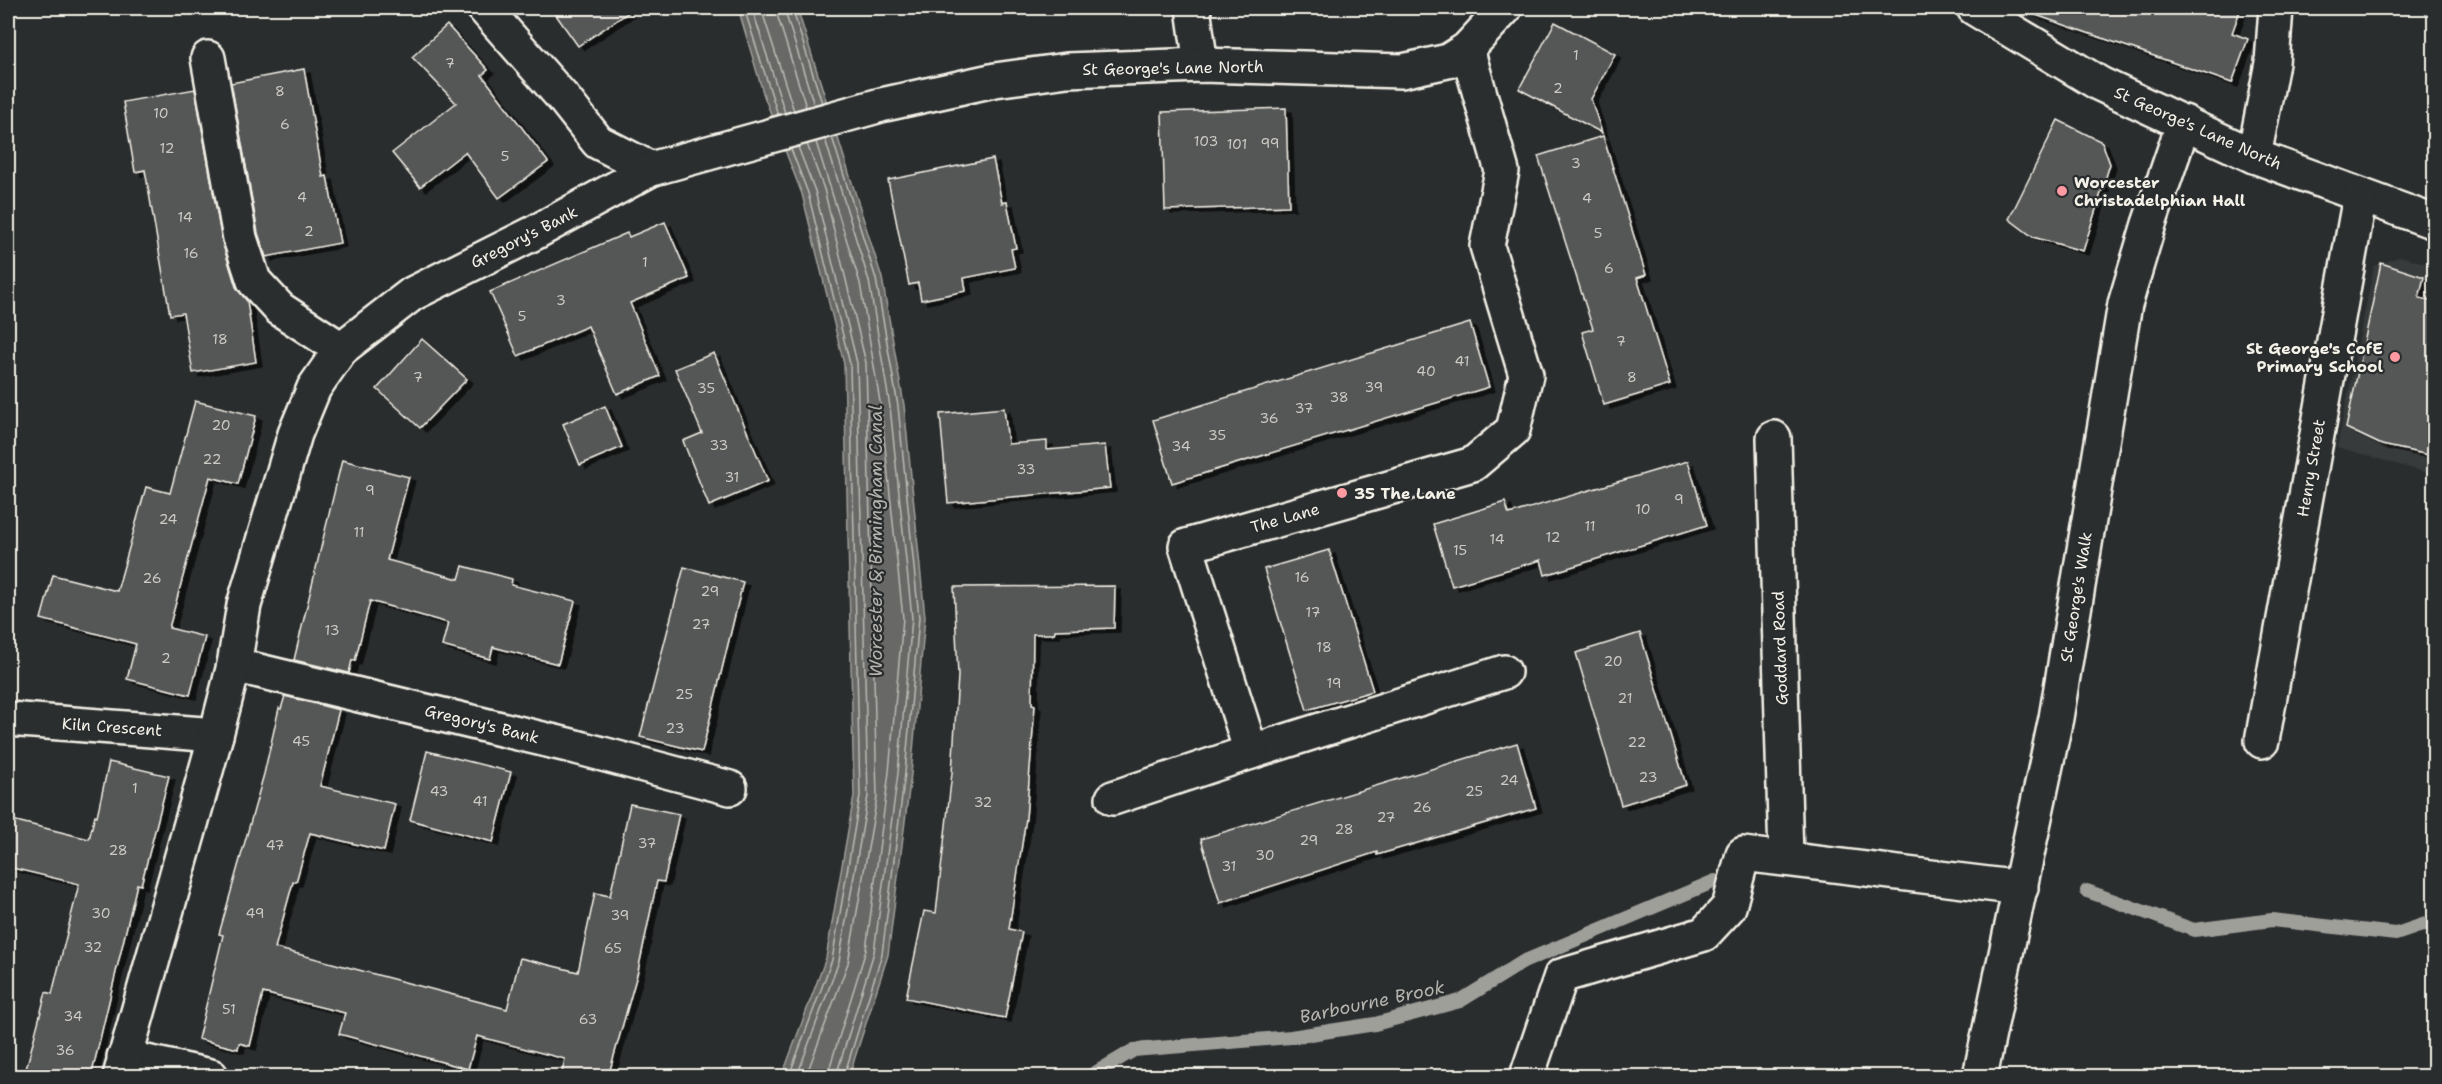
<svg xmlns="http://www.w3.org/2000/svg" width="2442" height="1084" viewBox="0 0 2442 1084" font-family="'Shantell Sans',sans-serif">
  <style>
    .built { fill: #373a3a }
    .water { fill: #676866; stroke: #9f9f9a; stroke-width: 1.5 }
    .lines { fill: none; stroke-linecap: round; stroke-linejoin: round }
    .shore { stroke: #bcbab4; stroke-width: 1.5 }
    .stream { stroke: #9f9f9a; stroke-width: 14 }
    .building { fill: #555756; stroke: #f4f1e8; stroke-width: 1.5; filter: url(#shadow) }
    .minor-casing { stroke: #f4f1e8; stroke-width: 38 }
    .minor { stroke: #2a2d2e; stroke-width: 33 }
    .poi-dot { fill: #ff9aa2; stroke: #2a2d2e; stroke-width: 2 }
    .labels { text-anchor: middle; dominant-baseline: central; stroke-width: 4.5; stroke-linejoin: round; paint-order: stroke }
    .number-label { font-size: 14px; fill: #cccac4 }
    .street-label { font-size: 16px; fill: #f4f1e8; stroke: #2a2d2e }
    .poi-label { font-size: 16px; font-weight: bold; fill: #f4f1e8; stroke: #2a2d2e; text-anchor: start }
    .water-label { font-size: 18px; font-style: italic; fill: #b5b3ae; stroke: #2a2d2e }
  </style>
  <defs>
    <filter id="shadow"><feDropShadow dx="6" dy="4" stdDeviation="0" flood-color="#0009"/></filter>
  </defs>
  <rect width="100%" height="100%" fill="#2a2d2e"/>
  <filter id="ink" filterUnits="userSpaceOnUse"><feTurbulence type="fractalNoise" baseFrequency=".0167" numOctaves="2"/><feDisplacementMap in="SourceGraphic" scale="12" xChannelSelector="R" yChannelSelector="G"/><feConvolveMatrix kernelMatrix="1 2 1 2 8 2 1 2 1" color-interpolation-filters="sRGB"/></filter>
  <g filter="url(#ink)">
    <g class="built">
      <polygon points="2401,256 2434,266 2434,475 2337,447 2374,266"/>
      <polygon points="1216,1067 1287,1076 1200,1076"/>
    </g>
    <polygon class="water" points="738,8 797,8 882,278 904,405 925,617 911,774 888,955 849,1076 782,1076 826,958 854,796 844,364 802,194 764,96"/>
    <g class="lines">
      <g class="shore">
        <polyline points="744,8 778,115"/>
        <polyline points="752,8 785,113"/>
        <polyline points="761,8 794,111"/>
        <polyline points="775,8 806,107"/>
        <polyline points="784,8 814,105"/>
        <polyline points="792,8 822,103"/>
        <polyline points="832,137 876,279 898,406 919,618 905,773 882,954 844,1076"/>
        <polyline points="825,139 869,281 890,407 912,618 898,773 874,952 836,1076"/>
        <polyline points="816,142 860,283 881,408 903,618 889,772 866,950 827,1076"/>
        <polyline points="789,1076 832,960 860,796 850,364 808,193 791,149"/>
        <polyline points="797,1076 839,961 868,796 857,363 815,191 798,147"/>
        <polyline points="806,1076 848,963 877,797 866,363 824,189 807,144"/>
      </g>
      <g class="stream">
        <polyline points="2087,891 2194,930 2272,920 2396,934 2434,921"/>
        <polyline points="1090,1076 1134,1050 1291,1037 1375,1024 1460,1001 1523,962 1715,881"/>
      </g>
    </g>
    <g class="building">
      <polygon points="551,8 635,8 578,46"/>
      <polygon points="2031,8 2241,8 2232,33 2248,39 2232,83 2030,13"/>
      <polygon points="1555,22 1615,54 1591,99 1602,133 1519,89"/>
      <polygon points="447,25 488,70 482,75 548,162 499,198 465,152 420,187 392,153 456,103 412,57"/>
      <polygon points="304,69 323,177 327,176 340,243 266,257 258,233 231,83"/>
      <polygon points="195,89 222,241 236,287 247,301 256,362 193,373 183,313 170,315 145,170 135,172 123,102"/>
      <polygon points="1286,108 1289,206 1165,210 1162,112"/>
      <polygon points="2058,120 2102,142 2110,164 2083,251 2033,237 2009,219"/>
      <polygon points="1603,136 1646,275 1637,278 1670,385 1604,405 1582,332 1593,329 1538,156"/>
      <polygon points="993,159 1002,203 1007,202 1016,248 1011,249 1015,268 964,278 966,291 921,300 918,283 909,285 888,180"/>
      <polygon points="665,222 689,278 630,303 660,376 617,394 588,326 518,356 490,292 627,233 629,237"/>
      <polygon points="2381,263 2424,277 2419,298 2434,301 2434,456 2382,445 2346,428"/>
      <polygon points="1470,323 1489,387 1172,483 1153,420"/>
      <polygon points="422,339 467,379 420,428 377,389"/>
      <polygon points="714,353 768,481 709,506 683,441 702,433 675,369"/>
      <polygon points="195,401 256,416 238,484 210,477 169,628 205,637 190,695 127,679 136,644 41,619 53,575 117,591 146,487 170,493"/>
      <polygon points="605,406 622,447 580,465 563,424"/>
      <polygon points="1004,408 1008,444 1047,441 1047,450 1105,445 1110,488 948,503 940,414"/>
      <polygon points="342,460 409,477 387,560 459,579 463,566 512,579 511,585 575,601 558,664 493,647 490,659 442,646 448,623 370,601 355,661 352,660 349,673 294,660"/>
      <polygon points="1688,461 1707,525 1545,575 1541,560 1452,586 1433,524 1505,502 1509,514"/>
      <polygon points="1329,550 1373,691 1307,710 1264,569"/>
      <polygon points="684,567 743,582 702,752 640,737"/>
      <polygon points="1115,586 1114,628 1055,630 1054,634 1033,634 1032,704 1035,705 1026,818 1009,929 1022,932 1005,1018 906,998 924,911 936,913 952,773 958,676 954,587"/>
      <polygon points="1640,633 1686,785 1621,805 1576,653"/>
      <polygon points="285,696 339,710 320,786 395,804 384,851 310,833 296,882 293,882 275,948 507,1009 520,958 578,972 595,893 610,896 630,804 679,814 664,882 657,881 638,971 608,1077 561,1077 565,1059 477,1036 468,1069 339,1034 345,1013 263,993 250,1046 239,1043 238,1049 198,1039 223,935 219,934 264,774 279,708 281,709"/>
      <polygon points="1517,743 1536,808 1377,855 1377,852 1220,903 1201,839"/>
      <polygon points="427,751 511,772 493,842 410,820"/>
      <polygon points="109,762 169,776 141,885 137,884 91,1077 24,1077 46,992 52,994 79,884 8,867 8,819 89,839 95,815 97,816"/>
    </g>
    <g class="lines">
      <g class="minor-casing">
        <g id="minor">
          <polyline points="484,8 564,99 598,142 651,169"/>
          <polyline points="1193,8 1201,65"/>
          <polyline points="1974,8 2100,84 2254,156 2434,222"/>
          <polyline points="1467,49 1502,171 1487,246 1526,375 1513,430 1473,464 1186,546 1251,752 1504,672"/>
          <polyline points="208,58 240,238 254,281 280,309 341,349"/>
          <polyline points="2254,156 2272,63 2276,8"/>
          <polyline points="1774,438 1786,858"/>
          <polyline points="234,665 576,747 730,788"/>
          <polyline points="8,719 216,735"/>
          <polyline points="2262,741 2360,196"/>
          <polyline points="1113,798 1251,752"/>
          <polyline points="124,1057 211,1076"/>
          <polyline points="120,1076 216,735 234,665 244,605 295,434 314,388 341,349 412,294 534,233 651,169 881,105 995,80 1067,70 1201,65 1402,71 1448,61 1467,49 1505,8"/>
          <polyline points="1527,1076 1561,976 1704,934 1729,907 1743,854 2021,888"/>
          <polyline points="1980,1076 2056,718 2125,304 2149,224 2184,122"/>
        </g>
      </g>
      <use href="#minor" class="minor"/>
    </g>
  </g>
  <g class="poi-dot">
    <circle cx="2062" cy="191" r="6"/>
    <circle cx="2395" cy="357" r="6"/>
    <circle cx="1342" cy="493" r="6"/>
  </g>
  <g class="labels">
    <g class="number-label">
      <text x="1576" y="55">1</text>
      <text x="450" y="63">7</text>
      <text x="1558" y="88">2</text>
      <text x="280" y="91">8</text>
      <text x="161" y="113">10</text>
      <text x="285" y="124">6</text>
      <text x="1206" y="141">103</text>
      <text x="1270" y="143">99</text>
      <text x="1237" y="144">101</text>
      <text x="167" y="148">12</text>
      <text x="505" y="156">5</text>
      <text x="1576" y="163">3</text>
      <text x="302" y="197">4</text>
      <text x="1587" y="198">4</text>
      <text x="185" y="217">14</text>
      <text x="309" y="231">2</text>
      <text x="1598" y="233">5</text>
      <text x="191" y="253">16</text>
      <text x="645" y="262">1</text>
      <text x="1609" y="268">6</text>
      <text x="561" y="300">3</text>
      <text x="522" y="316">5</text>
      <text x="220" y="339">18</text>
      <text x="1621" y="341">7</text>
      <text x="1462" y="361">41</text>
      <text x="1426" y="371">40</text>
      <text x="418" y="377">7</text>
      <text x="1632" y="377">8</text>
      <text x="1374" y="387">39</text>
      <text x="706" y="388">35</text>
      <text x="1339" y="397">38</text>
      <text x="1304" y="408">37</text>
      <text x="1269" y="418">36</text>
      <text x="221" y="425">20</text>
      <text x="1217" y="435">35</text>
      <text x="719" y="445">33</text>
      <text x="1181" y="446">34</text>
      <text x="212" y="459">22</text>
      <text x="1026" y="469">33</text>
      <text x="732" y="477">31</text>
      <text x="370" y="490">9</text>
      <text x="1679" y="499">9</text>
      <text x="1643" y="509">10</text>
      <text x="168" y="519">24</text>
      <text x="1590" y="526">11</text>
      <text x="359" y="532">11</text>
      <text x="1553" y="537">12</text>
      <text x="1497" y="539">14</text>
      <text x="1460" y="550">15</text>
      <text x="1302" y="577">16</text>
      <text x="152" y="578">26</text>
      <text x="710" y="591">29</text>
      <text x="1313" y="612">17</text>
      <text x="701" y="624">27</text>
      <text x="332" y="630">13</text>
      <text x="1324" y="647">18</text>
      <text x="166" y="658">2</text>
      <text x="1613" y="661">20</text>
      <text x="1334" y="683">19</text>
      <text x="684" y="694">25</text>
      <text x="1625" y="698">21</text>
      <text x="675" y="728">23</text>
      <text x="301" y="741">45</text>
      <text x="1637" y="742">22</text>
      <text x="1648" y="777">23</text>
      <text x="1509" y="780">24</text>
      <text x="135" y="788">1</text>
      <text x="439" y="791">43</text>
      <text x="1474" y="791">25</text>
      <text x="480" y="801">41</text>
      <text x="983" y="802">32</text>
      <text x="1422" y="807">26</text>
      <text x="1386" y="817">27</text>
      <text x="1344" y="829">28</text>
      <text x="1309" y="840">29</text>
      <text x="647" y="843">37</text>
      <text x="275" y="845">47</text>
      <text x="118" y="850">28</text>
      <text x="1265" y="855">30</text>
      <text x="1229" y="866">31</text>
      <text x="101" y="913">30</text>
      <text x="255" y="913">49</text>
      <text x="620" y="915">39</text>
      <text x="93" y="947">32</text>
      <text x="613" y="948">65</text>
      <text x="229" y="1009">51</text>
      <text x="73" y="1016">34</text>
      <text x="588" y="1019">63</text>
      <text x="65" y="1050">36</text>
    </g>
    <g class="street-label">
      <text transform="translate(1173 68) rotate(-1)">St George's Lane North</text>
      <text transform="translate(2198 128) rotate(24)">St George's Lane North</text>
      <text transform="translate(524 237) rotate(-27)">Gregory's Bank</text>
      <text transform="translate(2311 468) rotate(-80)">Henry Street</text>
      <text transform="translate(1285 518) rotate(-16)">The Lane</text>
      <text transform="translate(2076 597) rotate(-81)">St George's Walk</text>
      <text transform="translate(1780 648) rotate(-92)">Goddard Road</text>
      <text transform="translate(482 724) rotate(14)">Gregory's Bank</text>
      <text transform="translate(112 727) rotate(4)">Kiln Crescent</text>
    </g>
    <g class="poi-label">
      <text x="2074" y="182">Worcester<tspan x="2074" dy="18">Christadelphian Hall</tspan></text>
      <text x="2383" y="348" text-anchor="end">St George's CofE<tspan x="2383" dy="18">Primary School</tspan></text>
      <text x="1354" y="493">35 The Lane</text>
    </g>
    <g class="water-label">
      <text transform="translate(876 541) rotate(-90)">Worcester &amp; Birmingham Canal</text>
      <text transform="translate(1372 1002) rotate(-12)">Barbourne Brook</text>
    </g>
  </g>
  <rect width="2442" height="1084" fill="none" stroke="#2a2d2e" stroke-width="30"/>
  <rect x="15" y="15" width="2412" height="1054" fill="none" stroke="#f4f1e8" stroke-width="2" filter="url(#ink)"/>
</svg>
